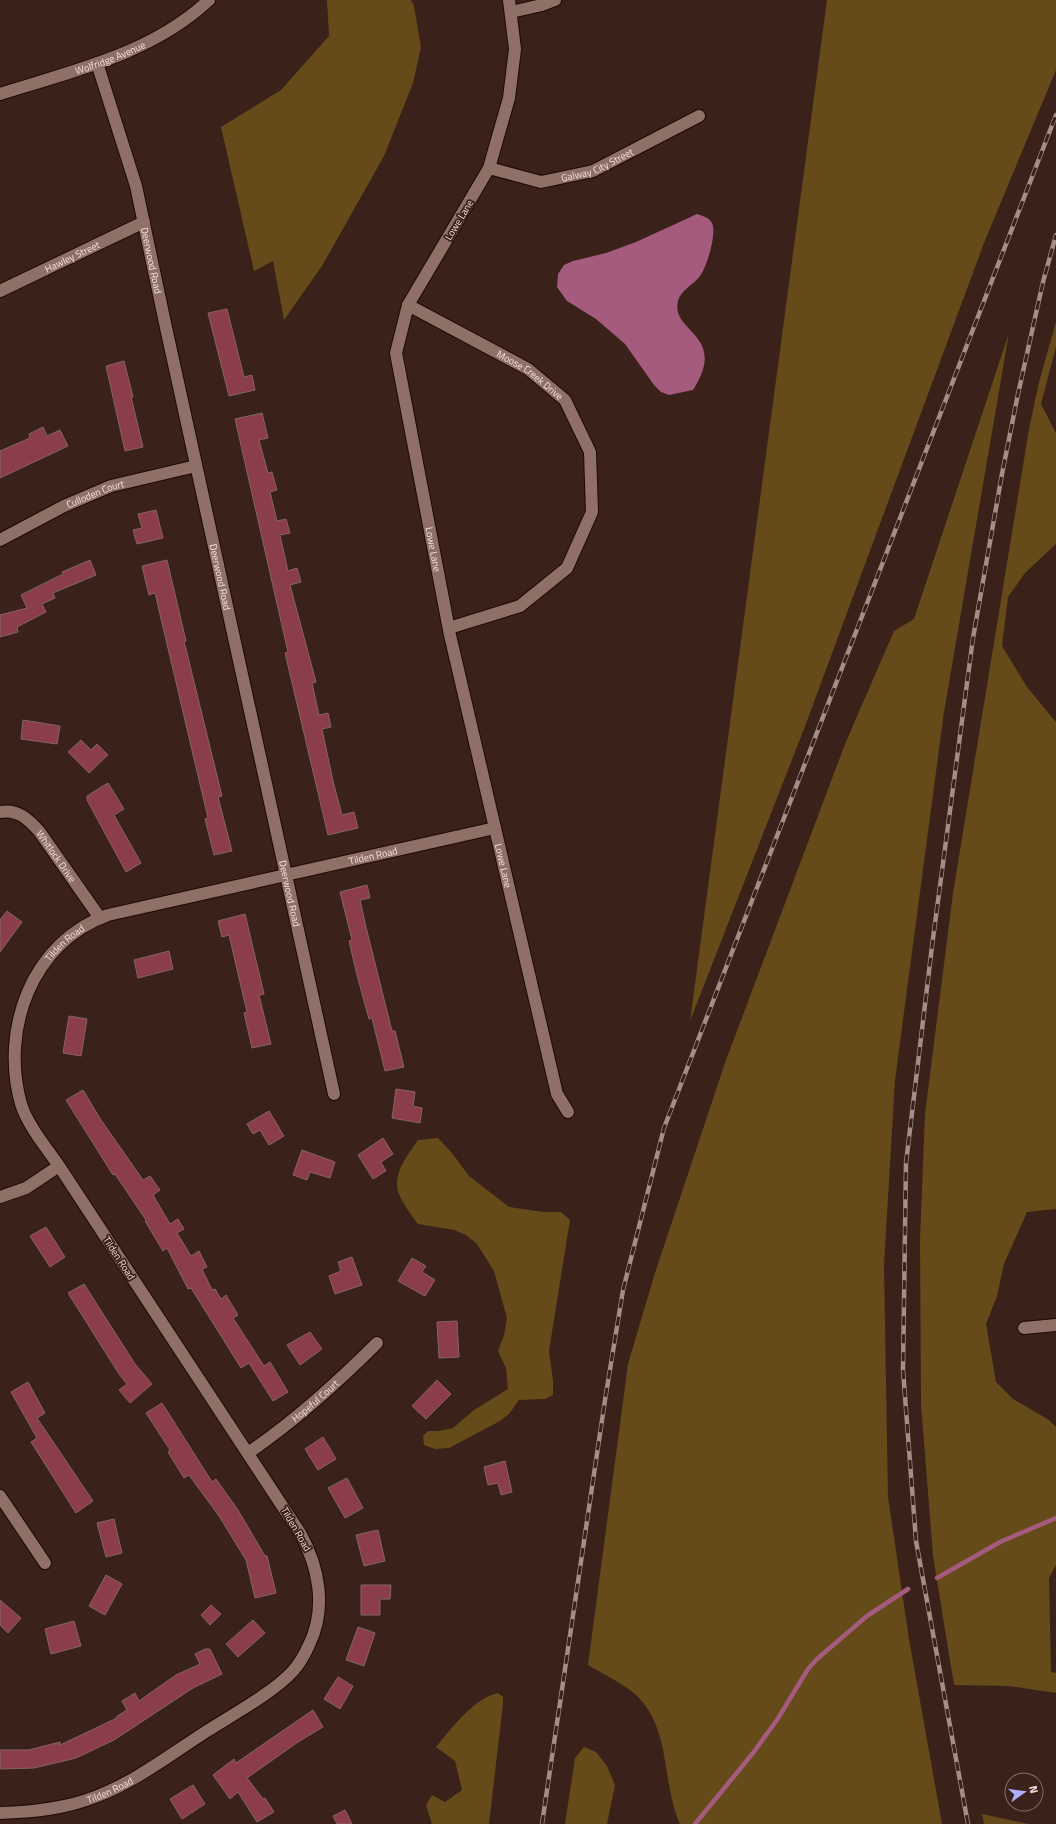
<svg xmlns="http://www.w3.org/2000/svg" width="1056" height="1824" viewBox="0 0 1056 1824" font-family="'Titillium Web',sans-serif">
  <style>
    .green { fill: #644b19 }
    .water { fill: #a45b7e }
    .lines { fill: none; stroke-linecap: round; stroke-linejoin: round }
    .stream { stroke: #a45b7e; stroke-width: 4.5 }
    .building { fill: #8b3e49; stroke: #856467 }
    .street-casing { stroke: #200904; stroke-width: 14 }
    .street { stroke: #8f7067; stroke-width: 12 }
    .rail-casing { stroke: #a38e88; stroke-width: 4.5 }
    .rail { stroke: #3a2119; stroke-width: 3; stroke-dasharray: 9; stroke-linecap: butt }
    .labels { text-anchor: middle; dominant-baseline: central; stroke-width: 3.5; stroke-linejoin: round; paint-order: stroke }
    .street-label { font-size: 10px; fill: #f4e2dd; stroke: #3a2119 }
  </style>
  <rect width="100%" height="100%" fill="#3a2119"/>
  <g class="green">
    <polygon points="327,0 411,0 414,6 421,47 413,83 384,156 322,266 284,320 273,261 254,271 221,127 281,90 329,36"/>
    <polygon points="827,0 1056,0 1056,70 984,243 804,729 690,1021"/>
    <polygon points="1056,322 1056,347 1041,404 1056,433 1056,544 1025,573 1008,597 1002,646 1027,687 1056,722 1056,1209 1027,1212 1004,1264 997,1296 986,1324 996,1382 1013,1399 1049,1420 1056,1427 1056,1565 1049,1578 1051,1672 1056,1673 1056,1693 1009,1686 954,1685 933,1556 921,1404 920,1239 925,1114 953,893 1029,429 1039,382"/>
    <path d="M1009 333 944 712 895 1080 884 1265 888 1497 909 1639 942 1824H680C661 1782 672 1728 635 1694 624 1684 601 1673 588 1665L628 1364 654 1276 726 1060 845 744 894 631 914 619Z"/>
    <path d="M438 1138 452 1153 469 1176 509 1207 544 1212H561L570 1220 549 1351 553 1381V1395L545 1399 519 1400 509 1414 500 1421 449 1448 435 1449 424 1445 423 1436 428 1431H439L453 1428 474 1410 508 1389 506 1368 498 1351 504 1335 507 1318 494 1271 477 1244 466 1235 454 1230 418 1224C412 1216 397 1196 397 1186 396 1169 409 1153 418 1140Z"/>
    <path d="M498 1693 503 1697V1704L489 1824H432L426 1805 432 1795 445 1802 462 1790 455 1761 436 1747C451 1729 474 1698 498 1693Z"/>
    <polygon points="584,1747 596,1752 607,1766 615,1785 607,1824 565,1824 575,1758"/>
    <polygon points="982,1814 1029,1824 984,1824"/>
  </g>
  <path class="water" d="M697 214C703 216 710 218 712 223 717 233 707 267 700 276 694 284 680 291 678 301 670 333 729 334 693 390L669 395 661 392 654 385 625 344 596 319 567 301 557 287 558 274 564 265 573 261 606 253 636 242Z"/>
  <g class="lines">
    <g class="stream">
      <polyline points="937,1578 1000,1542 1056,1518"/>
      <polyline points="695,1824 753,1753 777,1720 808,1669 817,1659 867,1616 908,1589"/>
    </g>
  </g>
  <g class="building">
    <polygon points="227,309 244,377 252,375 255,390 229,396 208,313"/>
    <polygon points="124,361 133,397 131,397 143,447 125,451 106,366"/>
    <polygon points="262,413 268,438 259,440 268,473 272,472 277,490 270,492 277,521 286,519 290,533 280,535 288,571 297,568 301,582 290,585 316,682 312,683 319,715 328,713 331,727 322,729 333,781 342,815 354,812 358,828 328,835 285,653 288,652 235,419"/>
    <polygon points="43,427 47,436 60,430 68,446 0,478 0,451 30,438 29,434"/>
    <polygon points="156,510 163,538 137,544 133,530 142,528 138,514"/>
    <polygon points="90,560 96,575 53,593 55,598 42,604 46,612 17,627 18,632 0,637 0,615 27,608 21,595 63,574 62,572"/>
    <polygon points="167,560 186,641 184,641 222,796 218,797 232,851 214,855 205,819 208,818 155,593 149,595 142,566"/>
    <polygon points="23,720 60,726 57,744 21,739"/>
    <polygon points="81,740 91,750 97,744 108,755 89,773 68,752"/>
    <polygon points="108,783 124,809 114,815 141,863 126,872 87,800 87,796"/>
    <polygon points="367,885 370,898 360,900 365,923 392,1031 395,1031 404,1067 385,1071 372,1018 369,1019 357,975 349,941 352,940 340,892"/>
    <polygon points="7,911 22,922 0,952 0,920"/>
    <polygon points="245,914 264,994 259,995 271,1044 252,1048 244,1013 247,1012 229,935 222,937 218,921"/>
    <polygon points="169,951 173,969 138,978 134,960"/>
    <polygon points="69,1016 87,1019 81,1056 63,1053"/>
    <polygon points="396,1089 415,1092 413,1106 422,1108 420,1123 392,1118"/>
    <polygon points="83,1090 101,1120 143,1180 150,1176 160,1190 153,1195 170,1224 178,1219 184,1229 177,1233 191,1256 199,1251 207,1267 202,1269 212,1290 215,1289 221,1299 226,1295 238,1315 233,1318 264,1366 270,1362 288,1392 273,1401 249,1363 241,1368 191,1288 188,1289 167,1248 163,1251 145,1221 146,1220 115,1174 113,1175 66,1100"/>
    <polygon points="269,1111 284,1136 269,1145 260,1130 253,1134 247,1124"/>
    <polygon points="383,1138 393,1154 381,1162 386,1171 373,1179 358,1155"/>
    <polygon points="302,1150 335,1162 330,1178 310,1172 307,1180 293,1175"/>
    <polygon points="46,1227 65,1257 50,1267 30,1236"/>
    <polygon points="352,1257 362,1285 335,1294 329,1276 341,1271 338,1262"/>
    <polygon points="412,1258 426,1266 422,1272 435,1280 425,1296 398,1281"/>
    <polygon points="84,1284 135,1364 152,1384 130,1403 119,1390 127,1384 119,1374 68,1293"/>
    <polygon points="457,1321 459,1357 439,1358 437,1322"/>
    <polygon points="310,1332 322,1349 300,1365 287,1345"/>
    <polygon points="437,1380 451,1394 426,1419 412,1406"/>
    <polygon points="28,1382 45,1413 37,1418 93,1501 76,1513 31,1442 37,1438 11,1392"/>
    <polygon points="162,1403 212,1482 216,1479 238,1510 265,1556 267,1556 276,1593 255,1598 246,1560 219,1516 189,1475 184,1478 168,1452 170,1450 146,1413"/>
    <polygon points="323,1437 336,1459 318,1470 305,1449"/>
    <polygon points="505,1461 512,1492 501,1495 498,1483 488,1485 484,1467"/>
    <polygon points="347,1478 363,1508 345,1518 328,1488"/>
    <polygon points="114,1519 122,1553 106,1557 97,1523"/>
    <polygon points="378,1530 385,1561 364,1566 356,1535"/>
    <polygon points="106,1575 122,1584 105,1615 89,1606"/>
    <polygon points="361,1585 391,1585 390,1599 380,1599 380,1615 361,1615"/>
    <polygon points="0,1600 21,1618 8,1633 0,1625"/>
    <polygon points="211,1605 221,1614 210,1625 201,1615"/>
    <polygon points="253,1620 265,1633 238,1657 226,1644"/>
    <polygon points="74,1621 81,1646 51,1654 45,1629"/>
    <polygon points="358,1627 375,1633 364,1666 346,1660"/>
    <polygon points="205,1649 210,1649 222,1674 193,1688 114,1740 76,1758 34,1768 0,1769 0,1750 29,1750 60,1742 60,1745 117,1718 116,1717 127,1710 122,1701 135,1693 139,1701 176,1675 200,1664 195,1654"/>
    <polygon points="338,1677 353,1686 340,1709 324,1699"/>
    <polygon points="313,1710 323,1727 298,1742 247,1778 263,1799 265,1798 274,1812 257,1822 238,1792 230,1799 213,1775 234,1759 236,1763"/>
    <polygon points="193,1785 205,1804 182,1819 170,1799"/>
    <polygon points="345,1810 352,1824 337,1824 333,1816"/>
  </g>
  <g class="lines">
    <g class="street-casing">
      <g id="street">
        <path id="s1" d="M509 0 515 49 509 98 489 168 408 305 396 353 450 635 557 1094 568 1112"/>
        <polyline points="511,12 542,5 555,0"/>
        <path id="s2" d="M97 63 136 186 165 323 334 1094"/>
        <path id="s3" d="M0 94C72 71 152 54 209 0"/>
        <path id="s4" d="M489 168 541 182 593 171 699 116"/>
        <path id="s5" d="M0 291 144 222"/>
        <path id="s6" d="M408 305 528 369 565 400 590 452 592 512 567 568 520 606 449 628"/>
        <path id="s7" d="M0 540 64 506 111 486 196 466"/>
        <path id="s8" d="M0 812C18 809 28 819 39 831L100 918"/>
        <polyline points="0,1197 26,1188 59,1166"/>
        <polyline points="1024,1328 1056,1325"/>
        <path id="s9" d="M248 1453C295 1421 337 1383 377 1343"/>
        <polyline points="0,1496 45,1563"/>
        <path id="s10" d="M0 1813C32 1812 64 1809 95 1797 135 1782 171 1754 207 1731 232 1715 274 1692 293 1671 300 1663 305 1654 309 1645 327 1608 319 1567 300 1533L59 1166C46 1147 28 1126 21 1104 0 1029 32 942 108 915L495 828"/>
      </g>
    </g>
    <use href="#street" class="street"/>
    <g class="rail-casing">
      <g id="rail">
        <polyline points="542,1824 605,1400 623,1290 664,1128 1056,115"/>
        <polyline points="968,1824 916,1541 903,1370 906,1163 932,946 973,638 1002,474 1018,394 1043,282 1056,235"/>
      </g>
    </g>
    <use href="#rail" class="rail"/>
  </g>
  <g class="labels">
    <g class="street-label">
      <text stroke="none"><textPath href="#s3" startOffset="116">Wolfridge Avenue</textPath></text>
      <text stroke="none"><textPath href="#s4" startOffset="113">Galway City Street</textPath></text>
      <text transform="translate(459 220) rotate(-59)">Lowe Lane</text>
      <text stroke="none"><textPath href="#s5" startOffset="80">Hawley Street</textPath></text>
      <text stroke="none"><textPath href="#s2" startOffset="205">Deerwood Road</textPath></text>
      <text stroke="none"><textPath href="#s6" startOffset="141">Moose Creek Drive</textPath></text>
      <text stroke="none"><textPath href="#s7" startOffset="106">Culloden Court</textPath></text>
      <text stroke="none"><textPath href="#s1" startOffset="580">Lowe Lane</textPath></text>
      <text stroke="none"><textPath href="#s2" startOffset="529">Deerwood Road</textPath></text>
      <text stroke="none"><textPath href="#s10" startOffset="1492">Tilden Road</textPath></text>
      <text stroke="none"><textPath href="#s8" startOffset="76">Whitlock Drive</textPath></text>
      <text stroke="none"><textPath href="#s1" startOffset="904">Lowe Lane</textPath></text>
      <text stroke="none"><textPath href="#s2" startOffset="853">Deerwood Road</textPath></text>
      <text stroke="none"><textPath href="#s10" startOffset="1168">Tilden Road</textPath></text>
      <text transform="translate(119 1258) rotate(57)">Tilden Road</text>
      <text stroke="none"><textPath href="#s9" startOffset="85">Hopeful Court</textPath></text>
      <text transform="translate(296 1529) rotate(60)">Tilden Road</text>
      <text stroke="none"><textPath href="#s10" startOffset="113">Tilden Road</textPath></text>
    </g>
  </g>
  <g transform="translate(1024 1792) rotate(76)"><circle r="19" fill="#3a2119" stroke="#846e67"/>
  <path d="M0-3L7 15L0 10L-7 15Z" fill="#acaffb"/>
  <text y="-6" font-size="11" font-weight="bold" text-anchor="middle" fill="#f4e2dd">N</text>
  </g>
</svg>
